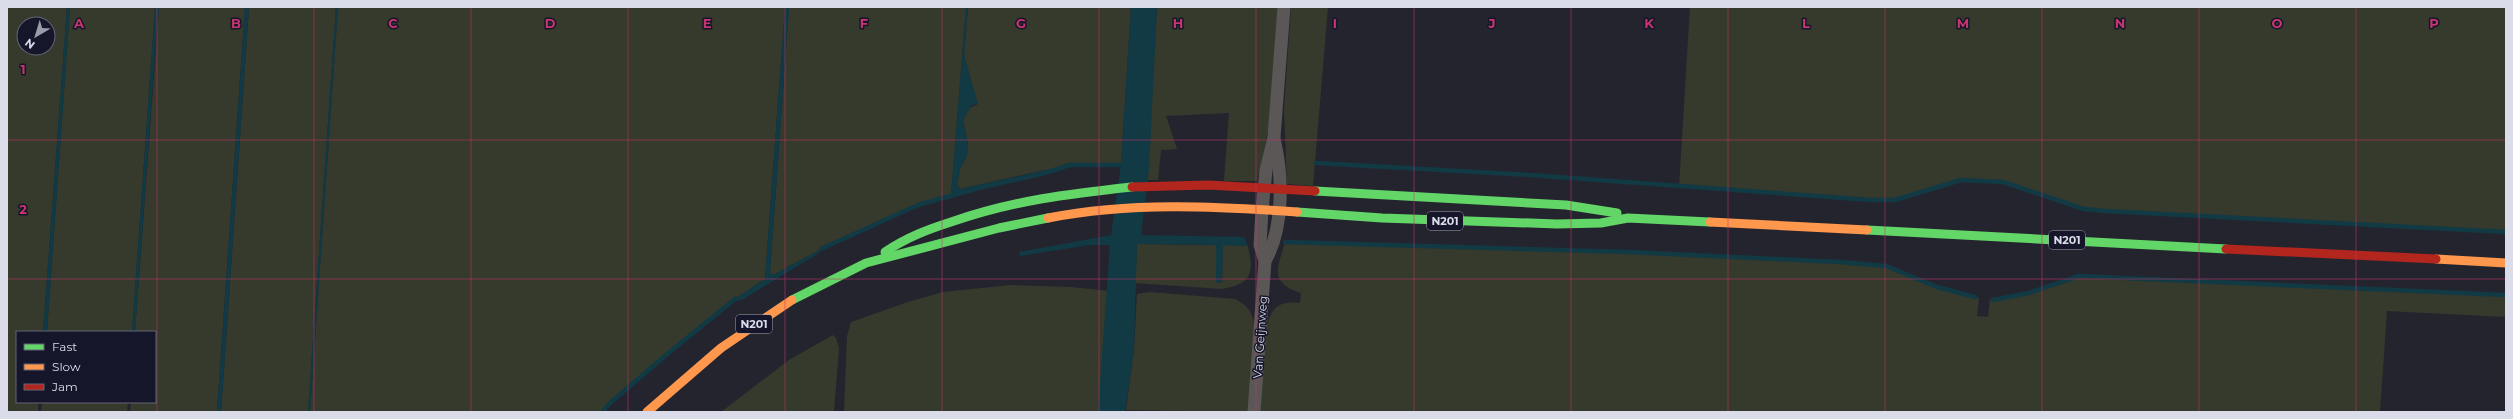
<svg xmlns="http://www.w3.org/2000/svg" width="2513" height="419" viewBox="0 0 2513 419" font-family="Montserrat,sans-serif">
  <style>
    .green { fill: #353a2c; fill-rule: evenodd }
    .water { fill: #113a44 }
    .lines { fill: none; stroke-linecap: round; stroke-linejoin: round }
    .stream { stroke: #113a44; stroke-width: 4.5 }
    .street { stroke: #5b5757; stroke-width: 13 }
    .fast { stroke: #63d668; stroke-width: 9 }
    .slow { stroke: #ff974d; stroke-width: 9 }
    .jam { stroke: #b3261e; stroke-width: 9 }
    .grid { fill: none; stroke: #c63570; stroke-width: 1; stroke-opacity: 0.55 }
    .labels { text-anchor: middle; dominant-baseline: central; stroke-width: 3; stroke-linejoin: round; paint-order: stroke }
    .shield { fill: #16162a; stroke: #9fa1b0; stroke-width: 1 }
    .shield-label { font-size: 11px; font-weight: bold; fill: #dadcea }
    .street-label { font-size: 12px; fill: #dadcea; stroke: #16162a }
    .grid-label { font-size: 13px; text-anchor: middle; font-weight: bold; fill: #c63570; stroke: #16162a; stroke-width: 3; stroke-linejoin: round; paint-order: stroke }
  </style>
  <rect width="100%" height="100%" fill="#24242f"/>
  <g class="green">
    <path d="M7 7H67L43 332H17V402H38V412H7ZM24 24H48V48H24Z"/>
    <polygon points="70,7 155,7 132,332 47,332"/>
    <polygon points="159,7 245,7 217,412 130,412 131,402 155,402 155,332 135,332"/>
    <polygon points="249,7 336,7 308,412 221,412"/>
    <polygon points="338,7 785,7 765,279 730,302 611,402 602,412 310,412"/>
    <polygon points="789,7 966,7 951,196 918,205 827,246 773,275 770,273"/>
    <polygon points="968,7 1131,7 1121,165 1070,165 1045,173 1045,170 960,189 957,184 960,169 967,155 968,144 963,120 968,109 978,104 964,56"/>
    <polygon points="1157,7 1280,7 1269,127 1257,181 1224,181 1229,113 1166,116 1177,149 1161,150 1158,180 1147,180"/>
    <polygon points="1291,7 1328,7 1313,186 1287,184 1284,110"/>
    <polygon points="1690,7 2506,7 2506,232 2105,211 2084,209 2003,182 1961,180 1895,200 1871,200 1679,187"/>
    <path d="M1285 242 1628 252 1840 262 1886 266 1937 287 1979 298 1977 316 1988 317 1990 299 2029 293 2079 276 2506 295V317L2387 311 2380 412H1259C1261 388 1258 322 1277 307 1283 302 1292 302 1300 303L1301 293C1268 282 1278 268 1285 242Z"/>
    <path d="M1137 244 1216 245V282L1222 283 1223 245 1248 246C1254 273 1252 284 1222 289L1135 283Z"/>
    <polygon points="1011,285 1071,287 1109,291 1099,412 844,412 847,336 851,322 908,302 943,292"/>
    <path d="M1150 292 1235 299C1244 304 1250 308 1253 319 1258 334 1250 392 1248 412L1126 410 1134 350 1137 294Z"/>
    <polygon points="833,335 836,338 839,348 834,412 721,412 789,360"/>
    <polygon points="42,402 128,402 127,412 41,412"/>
  </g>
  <g class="water">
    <polygon points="67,7 70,7 48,317 47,332 43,332"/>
    <polygon points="155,7 159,7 156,39 135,332 132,332"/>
    <polygon points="245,7 249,7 221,412 217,412"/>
    <polygon points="336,7 338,7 310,412 308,412"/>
    <polygon points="785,7 789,7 770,273 773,275 827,246 816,255 742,300 730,302 765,279"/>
    <polygon points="966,7 968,7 964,56 978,104 972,105 963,120 968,144 967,155 960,169 957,184 960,189 1046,170 1045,173 951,196"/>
    <polygon points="1131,7 1157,7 1149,169 1141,235 1244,237 1248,246 1223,245 1222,283 1216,282 1216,245 1137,244 1134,350 1125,412 1098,412 1110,245 1090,245 1020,256 1019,252 1111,235 1121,165"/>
  </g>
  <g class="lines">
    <g class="stream">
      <polyline points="1316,163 1530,175 1871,200 1895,200 1961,180 2003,182 2084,209 2105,211 2506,232"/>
      <polyline points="1285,242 1628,252 1840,262 1886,266 1937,287 1975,297"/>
      <polyline points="821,249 918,205 979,188 1045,173 1070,165 1121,165"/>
      <polyline points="1993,300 2029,293 2079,276 2506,295"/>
      <polyline points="602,412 611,402 671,351 735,299"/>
    </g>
    <g class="street">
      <path d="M1265 261C1284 228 1283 175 1274 139"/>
      <polyline points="1254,412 1265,261 1260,245 1262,210 1266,170 1274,137 1284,7"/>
    </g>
    <g class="fast">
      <polyline points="1315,191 1566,205 1617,213"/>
      <polyline points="1297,212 1382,218 1557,224 1601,223 1628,218 1710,222"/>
      <polyline points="1867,230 2226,249"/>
      <path d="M885 252C907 237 929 229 954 221 1016 200 1068 194 1132 187"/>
      <polyline points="792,300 866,263 999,228 1048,218"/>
    </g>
    <g class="slow">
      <path d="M1048 218C1130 202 1214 206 1297 212"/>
      <polyline points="1710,222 1867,230"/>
      <polyline points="2436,259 2506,263"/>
      <polyline points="647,412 721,348 792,300"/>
    </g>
    <g class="jam">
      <polyline points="1132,187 1208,185 1315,191"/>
      <polyline points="2226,249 2436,259"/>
    </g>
  </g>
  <path class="grid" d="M157 7V412M314 7V412M471 7V412M628 7V412M785 7V412M942 7V412M1099 7V412M1256 7V412M1414 7V412M1571 7V412M1728 7V412M1885 7V412M2042 7V412M2199 7V412M2356 7V412M7 140H2506M7 279H2506"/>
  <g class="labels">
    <g class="shield">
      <rect x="1427" y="212" width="36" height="18" rx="3"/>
      <rect x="2049" y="231" width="36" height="18" rx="3"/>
      <rect x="736" y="315" width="36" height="18" rx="3"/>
    </g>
    <g class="shield-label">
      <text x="1445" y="221">N201</text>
      <text x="2067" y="240">N201</text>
      <text x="754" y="324">N201</text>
    </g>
    <g class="street-label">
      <text transform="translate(1260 337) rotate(-86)">Van Geijnweg</text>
    </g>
  </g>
  <g class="grid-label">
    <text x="79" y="28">A</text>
    <text x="236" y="28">B</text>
    <text x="393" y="28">C</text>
    <text x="550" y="28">D</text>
    <text x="707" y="28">E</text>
    <text x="864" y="28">F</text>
    <text x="1021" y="28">G</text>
    <text x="1178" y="28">H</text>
    <text x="1335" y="28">I</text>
    <text x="1492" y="28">J</text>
    <text x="1649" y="28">K</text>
    <text x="1806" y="28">L</text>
    <text x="1963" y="28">M</text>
    <text x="2120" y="28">N</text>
    <text x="2277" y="28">O</text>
    <text x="2434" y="28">P</text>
    <text x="23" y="74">1</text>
    <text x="23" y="214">2</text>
  </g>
  <rect width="2513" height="419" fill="none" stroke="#dadcea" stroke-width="16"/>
  <rect x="16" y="331" width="140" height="72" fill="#16162a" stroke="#646577"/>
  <rect x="24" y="344" width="20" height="6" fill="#63d668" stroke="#646577"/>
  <text x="52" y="351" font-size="12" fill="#dadcea">Fast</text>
  <rect x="24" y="364" width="20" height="6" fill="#ff974d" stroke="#646577"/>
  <text x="52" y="371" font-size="12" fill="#dadcea">Slow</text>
  <rect x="24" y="384" width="20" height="6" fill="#b3261e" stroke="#646577"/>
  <text x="52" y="391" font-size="12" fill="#dadcea">Jam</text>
  <g transform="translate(36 36) rotate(218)"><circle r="19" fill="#16162a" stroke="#646577"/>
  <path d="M0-3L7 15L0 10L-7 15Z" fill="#9a9ca9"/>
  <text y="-6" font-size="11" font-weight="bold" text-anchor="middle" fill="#dadcea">N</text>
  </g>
</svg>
